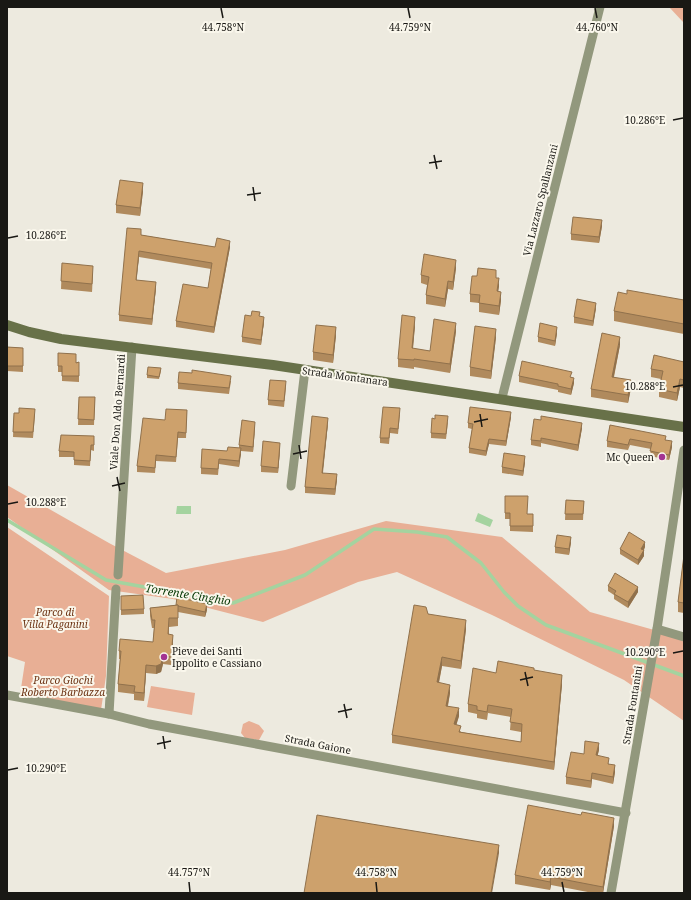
<svg xmlns="http://www.w3.org/2000/svg" width="691" height="900" viewBox="0 0 691 900" font-family="'Noto Serif',serif">
  <style>
    .green { fill: #e8af95 }
    .water { fill: #a4d39f }
    .lines { fill: none; stroke-linecap: round; stroke-linejoin: round }
    .stream { stroke: #a4d39f; stroke-width: 3.5 }
    .street { stroke: #92987d; stroke-width: 9 }
    .secondary { stroke: #687149; stroke-width: 10 }
    .wall { fill: #b08a5d }
    .shaded-wall { fill: #90714c }
    .building { fill: #cda16c; stroke: #90714c }
    .ticks { fill: none; stroke: #191814; stroke-width: 1.5 }
    .poi-dot { fill: #a33492; stroke: #faf7ec; stroke-width: 1.5 }
    .labels { text-anchor: middle; dominant-baseline: central; stroke-width: 4; stroke-linejoin: round; paint-order: stroke }
    .street-label { font-size: 10px; fill: #191814; stroke: #faf7ec }
    .poi-label { font-size: 10px; fill: #191814; stroke: #faf7ec; text-anchor: end }
    .park-label { font-size: 10px; font-style: italic; fill: #6d3313; stroke: #faf7ec }
    .water-label { font-size: 11px; font-style: italic; fill: #053704; stroke: #faf7ec }
    .ticks-label { font-size: 10px; text-anchor: middle; fill: #191814; stroke: #faf7ec; stroke-width: 4; stroke-linejoin: round; paint-order: stroke }
  </style>
  <rect width="100%" height="100%" fill="#edeadf"/>
  <g class="green">
    <polygon points="669,7 684,7 684,23"/>
    <polygon points="7,485 109,543 166,573 285,550 386,521 502,537 590,612 672,635 684,642 684,721 624,680 492,615 397,572 358,582 263,622 173,599 109,590 7,517"/>
    <polygon points="7,527 109,596 106,676 101,710 20,695 25,662 7,656"/>
    <polygon points="151,686 195,693 192,715 147,707"/>
    <polygon points="249,721 259,725 264,731 259,740 245,738 241,733 243,724"/>
  </g>
  <g class="water">
    <polygon points="177,506 191,506 191,514 176,514"/>
    <polygon points="478,513 493,520 490,527 475,521"/>
  </g>
  <g class="lines">
    <polyline class="stream" points="7,520 106,580 233,603 305,575 374,529 417,532 447,537 481,563 504,592 518,606 546,625 684,676"/>
    <g class="street">
      <polyline points="502,398 600,7"/>
      <polyline points="291,486 305,370"/>
      <polyline points="118,575 132,347"/>
      <polyline points="657,629 684,637"/>
      <polyline points="7,695 109,714 149,724 626,813"/>
      <polyline points="109,714 116,589"/>
      <polyline points="611,893 657,629 684,450"/>
    </g>
    <polyline class="secondary" points="7,325 29,332 61,339 273,365 684,427"/>
  </g>
  <g class="wall">
    <polygon points="143,191 140,216 116,213 116,205"/>
    <polygon points="602,226 599,243 571,240 571,234"/>
    <polygon points="141,235 215,247 230,247 214,333 176,327 176,321 208,288 211,269 139,257 136,280 156,288 152,325 119,321 119,315"/>
    <polygon points="62,263 93,274 92,292 61,289"/>
    <polygon points="456,268 453,290 448,289 445,307 426,304 426,295 427,285 421,283 421,275"/>
    <polygon points="477,276 496,278 499,286 498,291 501,300 499,315 479,312 479,303 470,302 470,294"/>
    <polygon points="627,294 684,300 684,334 614,321 614,311"/>
    <polygon points="596,308 593,326 574,323 574,317"/>
    <polygon points="251,316 260,316 264,322 261,345 242,342 242,337"/>
    <polygon points="415,325 413,349 430,351 456,331 450,373 414,367 414,369 398,367 398,359"/>
    <polygon points="557,333 555,346 538,342 538,337"/>
    <polygon points="336,335 333,363 313,360 313,352"/>
    <polygon points="496,337 491,379 470,376 470,367"/>
    <polygon points="620,345 614,377 631,388 628,403 591,397 591,389"/>
    <polygon points="7,347 23,348 23,372 7,371"/>
    <polygon points="79,362 79,382 62,381 62,372 58,372 58,366"/>
    <polygon points="684,362 684,388 680,387 677,401 659,397 659,389 661,379 651,377 651,369"/>
    <polygon points="161,371 159,379 147,378 147,375"/>
    <polygon points="519,376 572,377 574,383 571,395 558,392 558,390 519,382"/>
    <polygon points="231,381 229,394 178,389 178,383"/>
    <polygon points="286,387 284,407 268,405 268,400"/>
    <polygon points="79,397 95,397 94,425 78,425"/>
    <polygon points="187,410 186,438 178,438 176,462 156,461 155,473 137,472 137,466 165,420"/>
    <polygon points="14,413 35,415 33,438 13,437"/>
    <polygon points="400,414 398,434 390,433 389,444 380,443 380,438"/>
    <polygon points="511,417 506,446 489,444 486,456 469,453 469,448 472,429 468,428 468,423"/>
    <polygon points="448,422 446,439 431,438 431,433"/>
    <polygon points="328,423 323,473 337,479 335,495 305,493 305,487"/>
    <polygon points="610,425 666,440 672,447 669,460 650,456 651,449 630,445 628,450 607,447 607,441"/>
    <polygon points="255,427 253,452 241,451 239,467 219,464 218,475 201,474 201,468 227,451 239,448 239,445"/>
    <polygon points="582,428 578,451 541,443 541,447 531,445 531,440"/>
    <polygon points="94,442 94,451 91,450 90,466 74,465 74,457 59,457 59,451"/>
    <polygon points="280,449 278,473 261,472 261,466"/>
    <polygon points="525,462 523,476 502,473 502,467"/>
    <polygon points="505,496 527,514 533,514 533,532 510,531 510,519 505,519"/>
    <polygon points="566,500 584,501 583,520 565,520"/>
    <polygon points="571,542 569,555 555,553 555,547"/>
    <polygon points="645,547 644,550 644,556 638,565 620,554 620,549"/>
    <polygon points="684,555 684,613 678,612 678,602"/>
    <polygon points="608,586 638,592 628,608 614,599 614,595 608,591"/>
    <polygon points="176,605 207,610 205,617 178,612 178,626 169,627 169,634 173,643 171,665 163,664 161,672 156,674 146,673 144,701 134,700 134,694 118,692 118,684 120,659 119,659 119,651 153,642 154,628 152,628 150,616 150,608"/>
    <polygon points="144,609 144,614 121,615 121,610"/>
    <polygon points="428,614 466,629 461,669 442,666 439,683 450,693 448,706 459,716 456,725 461,732 521,742 521,732 510,730 511,717 488,713 487,720 477,718 477,714 468,712 468,704 496,673 534,670 562,684 554,770 392,743 392,735"/>
    <polygon points="599,750 597,756 609,764 615,772 613,784 592,779 591,788 566,784 566,777 584,754"/>
    <polygon points="581,815 614,826 603,893 593,893 551,885 550,890 515,884 515,875"/>
  </g>
  <g class="shaded-wall">
    <polygon points="143,183 143,191 140,216 140,208"/>
    <polygon points="602,220 602,226 599,243 599,237"/>
    <polygon points="230,241 230,247 214,333 214,327"/>
    <polygon points="139,251 139,257 136,286 136,280"/>
    <polygon points="456,260 456,268 453,290 453,282"/>
    <polygon points="499,278 499,286 497,299 497,291"/>
    <polygon points="448,281 448,289 445,307 445,299"/>
    <polygon points="156,282 156,288 152,325 152,319"/>
    <polygon points="501,292 501,300 499,315 499,306"/>
    <polygon points="596,303 596,308 593,326 593,321"/>
    <polygon points="264,317 264,322 261,345 261,340"/>
    <polygon points="415,317 415,325 412,357 412,348"/>
    <polygon points="456,323 456,331 450,373 450,364"/>
    <polygon points="336,327 336,335 333,363 333,355"/>
    <polygon points="557,327 557,333 555,346 555,341"/>
    <polygon points="496,329 496,337 491,379 491,371"/>
    <polygon points="620,337 620,345 612,385 612,377"/>
    <polygon points="574,378 574,383 571,395 571,389"/>
    <polygon points="680,379 680,387 677,401 677,393"/>
    <polygon points="631,380 631,388 628,403 628,395"/>
    <polygon points="511,412 511,417 506,446 506,441"/>
    <polygon points="328,418 328,423 322,478 322,473"/>
    <polygon points="255,422 255,427 253,452 253,447"/>
    <polygon points="582,423 582,428 578,451 578,445"/>
    <polygon points="489,439 489,444 486,456 486,451"/>
    <polygon points="672,441 672,447 669,460 669,455"/>
    <polygon points="280,443 280,449 278,473 278,468"/>
    <polygon points="241,448 241,454 239,467 239,461"/>
    <polygon points="525,456 525,462 523,476 523,471"/>
    <polygon points="337,474 337,479 335,495 335,489"/>
    <polygon points="571,537 571,542 569,555 569,549"/>
    <polygon points="645,542 645,547 641,554 641,549"/>
    <polygon points="644,550 644,556 638,565 638,560"/>
    <polygon points="638,587 638,592 628,608 628,602"/>
    <polygon points="207,604 207,610 205,617 205,612"/>
    <polygon points="466,620 466,629 461,669 461,661"/>
    <polygon points="173,635 173,643 171,665 171,657"/>
    <polygon points="163,656 163,664 161,672 156,674 156,666"/>
    <polygon points="442,657 442,666 437,691 437,682"/>
    <polygon points="146,665 146,673 144,701 144,693"/>
    <polygon points="562,675 562,684 554,770 554,762"/>
    <polygon points="450,685 450,693 446,714 446,706"/>
    <polygon points="459,708 459,716 454,733 454,724"/>
    <polygon points="599,743 599,750 596,762 596,755"/>
    <polygon points="615,765 615,772 613,784 613,777"/>
    <polygon points="592,773 592,779 591,788 591,781"/>
    <polygon points="614,818 614,826 603,893 603,887"/>
    <polygon points="499,845 499,853 492,893 491,893"/>
    <polygon points="551,877 551,885 550,890 550,882"/>
  </g>
  <g class="building">
    <polygon points="120,180 143,183 140,208 116,205"/>
    <polygon points="573,217 602,220 599,237 571,234"/>
    <polygon points="127,228 141,229 141,235 215,247 217,238 230,241 214,327 176,321 183,284 208,288 212,263 139,251 136,280 156,282 152,319 119,315"/>
    <polygon points="424,254 456,260 453,282 448,281 445,299 426,295 429,277 421,275"/>
    <polygon points="62,263 93,266 92,284 61,281"/>
    <polygon points="478,268 496,270 496,278 499,278 497,291 501,292 499,306 479,303 480,295 470,294 472,276 477,276"/>
    <polygon points="627,290 684,300 684,324 614,311 618,292 627,294"/>
    <polygon points="577,299 596,303 593,321 574,317"/>
    <polygon points="252,311 260,312 259,316 264,317 261,340 242,337 245,315 251,316"/>
    <polygon points="402,315 415,317 412,348 430,351 434,319 456,323 450,364 414,359 414,360 398,359"/>
    <polygon points="540,323 557,327 555,341 538,337"/>
    <polygon points="316,325 336,327 333,355 313,352"/>
    <polygon points="475,326 496,329 491,371 470,367"/>
    <polygon points="602,333 620,337 612,377 631,380 628,395 591,389"/>
    <polygon points="7,347 23,348 23,366 7,366"/>
    <polygon points="58,353 76,354 76,363 79,362 79,376 62,376 62,366 58,366"/>
    <polygon points="654,355 684,362 684,380 680,379 677,393 659,389 663,371 651,369"/>
    <polygon points="522,361 572,372 570,377 574,378 571,389 558,386 558,384 519,376"/>
    <polygon points="148,367 161,368 159,377 147,375"/>
    <polygon points="192,370 231,376 229,388 178,383 179,372 192,373"/>
    <polygon points="270,380 286,381 284,401 268,400"/>
    <polygon points="79,397 95,397 94,420 78,419"/>
    <polygon points="383,407 400,408 398,429 390,428 389,438 380,438"/>
    <polygon points="470,407 511,412 506,441 489,439 486,451 469,448 473,424 468,423"/>
    <polygon points="19,408 35,409 33,432 13,432 14,413 19,413"/>
    <polygon points="166,409 187,410 186,433 178,432 176,457 156,455 155,468 137,466 143,418 165,420"/>
    <polygon points="435,415 448,416 446,434 431,433 432,418 435,419"/>
    <polygon points="312,416 328,418 322,473 337,474 335,489 305,487"/>
    <polygon points="541,416 582,423 578,445 541,438 541,441 531,440 534,419 541,420"/>
    <polygon points="242,420 255,422 253,447 239,445"/>
    <polygon points="610,425 666,436 665,440 672,441 669,455 650,451 652,443 630,439 628,445 607,441"/>
    <polygon points="61,435 94,436 94,445 91,445 90,461 74,460 74,452 59,451"/>
    <polygon points="263,441 280,443 278,468 261,466"/>
    <polygon points="228,447 241,448 239,461 219,459 218,469 201,468 202,449 227,451"/>
    <polygon points="504,453 525,456 523,471 502,467"/>
    <polygon points="505,496 528,496 527,514 533,514 533,526 510,526 510,513 505,513"/>
    <polygon points="566,500 584,501 583,514 565,514"/>
    <polygon points="629,532 645,542 641,549 644,550 638,560 620,549"/>
    <polygon points="557,535 571,537 569,549 555,547"/>
    <polygon points="684,555 684,603 678,602"/>
    <polygon points="615,573 638,587 628,602 614,594 616,591 608,586"/>
    <polygon points="143,595 144,609 121,610 121,596"/>
    <polygon points="177,597 207,604 205,612 178,606 178,605 176,605"/>
    <polygon points="178,605 178,618 169,618 168,634 173,635 171,657 163,656 161,664 156,666 146,665 144,693 134,692 135,686 118,684 121,651 119,651 120,639 153,642 155,620 152,620 150,608"/>
    <polygon points="414,605 426,607 428,614 466,620 461,661 442,657 437,682 450,685 446,706 459,708 454,724 461,726 459,732 521,742 522,724 510,722 512,709 488,705 487,712 477,710 477,706 468,704 473,668 496,673 498,661 534,668 534,670 562,675 554,762 392,735"/>
    <polygon points="585,741 599,743 596,755 609,758 608,764 615,765 613,777 592,773 591,781 566,777 571,752 584,754"/>
    <polygon points="528,805 581,815 582,812 614,818 603,887 551,877 550,882 515,875"/>
    <polygon points="317,815 499,845 491,893 304,893"/>
  </g>
  <path class="ticks" d="M221 8 223 18M408 8 410 18M595 8 597 18M673 120 683 118M434 155 437 169M429 163 442 161M253 187 255 201M247 195 261 193M8 238 18 236M673 387 683 385M480 414 482 427M474 422 488 419M299 445 301 459M293 454 307 451M117 477 120 491M112 486 125 483M8 504 18 502M673 653 683 651M525 672 528 686M520 680 533 677M344 704 347 718M338 712 352 709M163 736 165 749M157 744 171 741M8 770 18 768M189 882 190 892M376 882 377 892M562 882 564 892"/>
  <g class="poi-dot">
    <circle cx="662" cy="457" r="4"/>
    <circle cx="164" cy="657" r="4"/>
  </g>
  <g class="labels">
    <g class="street-label">
      <text transform="translate(540 200) rotate(-76)">Via Lazzaro Spallanzani</text>
      <text transform="translate(345 376) rotate(8)">Strada Montanara</text>
      <text transform="translate(117 412) rotate(-86)">Viale Don Aldo Bernardi</text>
      <text transform="translate(632 705) rotate(-81)">Strada Fontanini</text>
      <text transform="translate(318 744) rotate(11)">Strada Gaione</text>
    </g>
    <g class="poi-label">
      <text x="654" y="457">Mc Queen</text>
      <text x="172" y="651" text-anchor="start">Pieve dei Santi<tspan x="172" dy="12">Ippolito e Cassiano</tspan></text>
    </g>
    <g class="park-label">
      <text x="55" y="612">Parco di<tspan x="55" dy="12">Villa Paganini</tspan></text>
      <text x="63" y="680">Parco Giochi<tspan x="63" dy="12">Roberto Barbazza</tspan></text>
    </g>
    <g class="water-label">
      <text transform="translate(188 594) rotate(9)">Torrente Cinghio</text>
    </g>
  </g>
  <g class="ticks-label">
    <text x="223" y="31">44.758°N</text>
    <text x="410" y="31">44.759°N</text>
    <text x="597" y="31">44.760°N</text>
    <text x="645" y="124">10.286°E</text>
    <text x="46" y="239">10.286°E</text>
    <text x="645" y="390">10.288°E</text>
    <text x="46" y="506">10.288°E</text>
    <text x="645" y="656">10.290°E</text>
    <text x="46" y="772">10.290°E</text>
    <text x="189" y="876">44.757°N</text>
    <text x="376" y="876">44.758°N</text>
    <text x="562" y="876">44.759°N</text>
  </g>
  <rect width="691" height="900" fill="none" stroke="#191814" stroke-width="16"/>
</svg>
